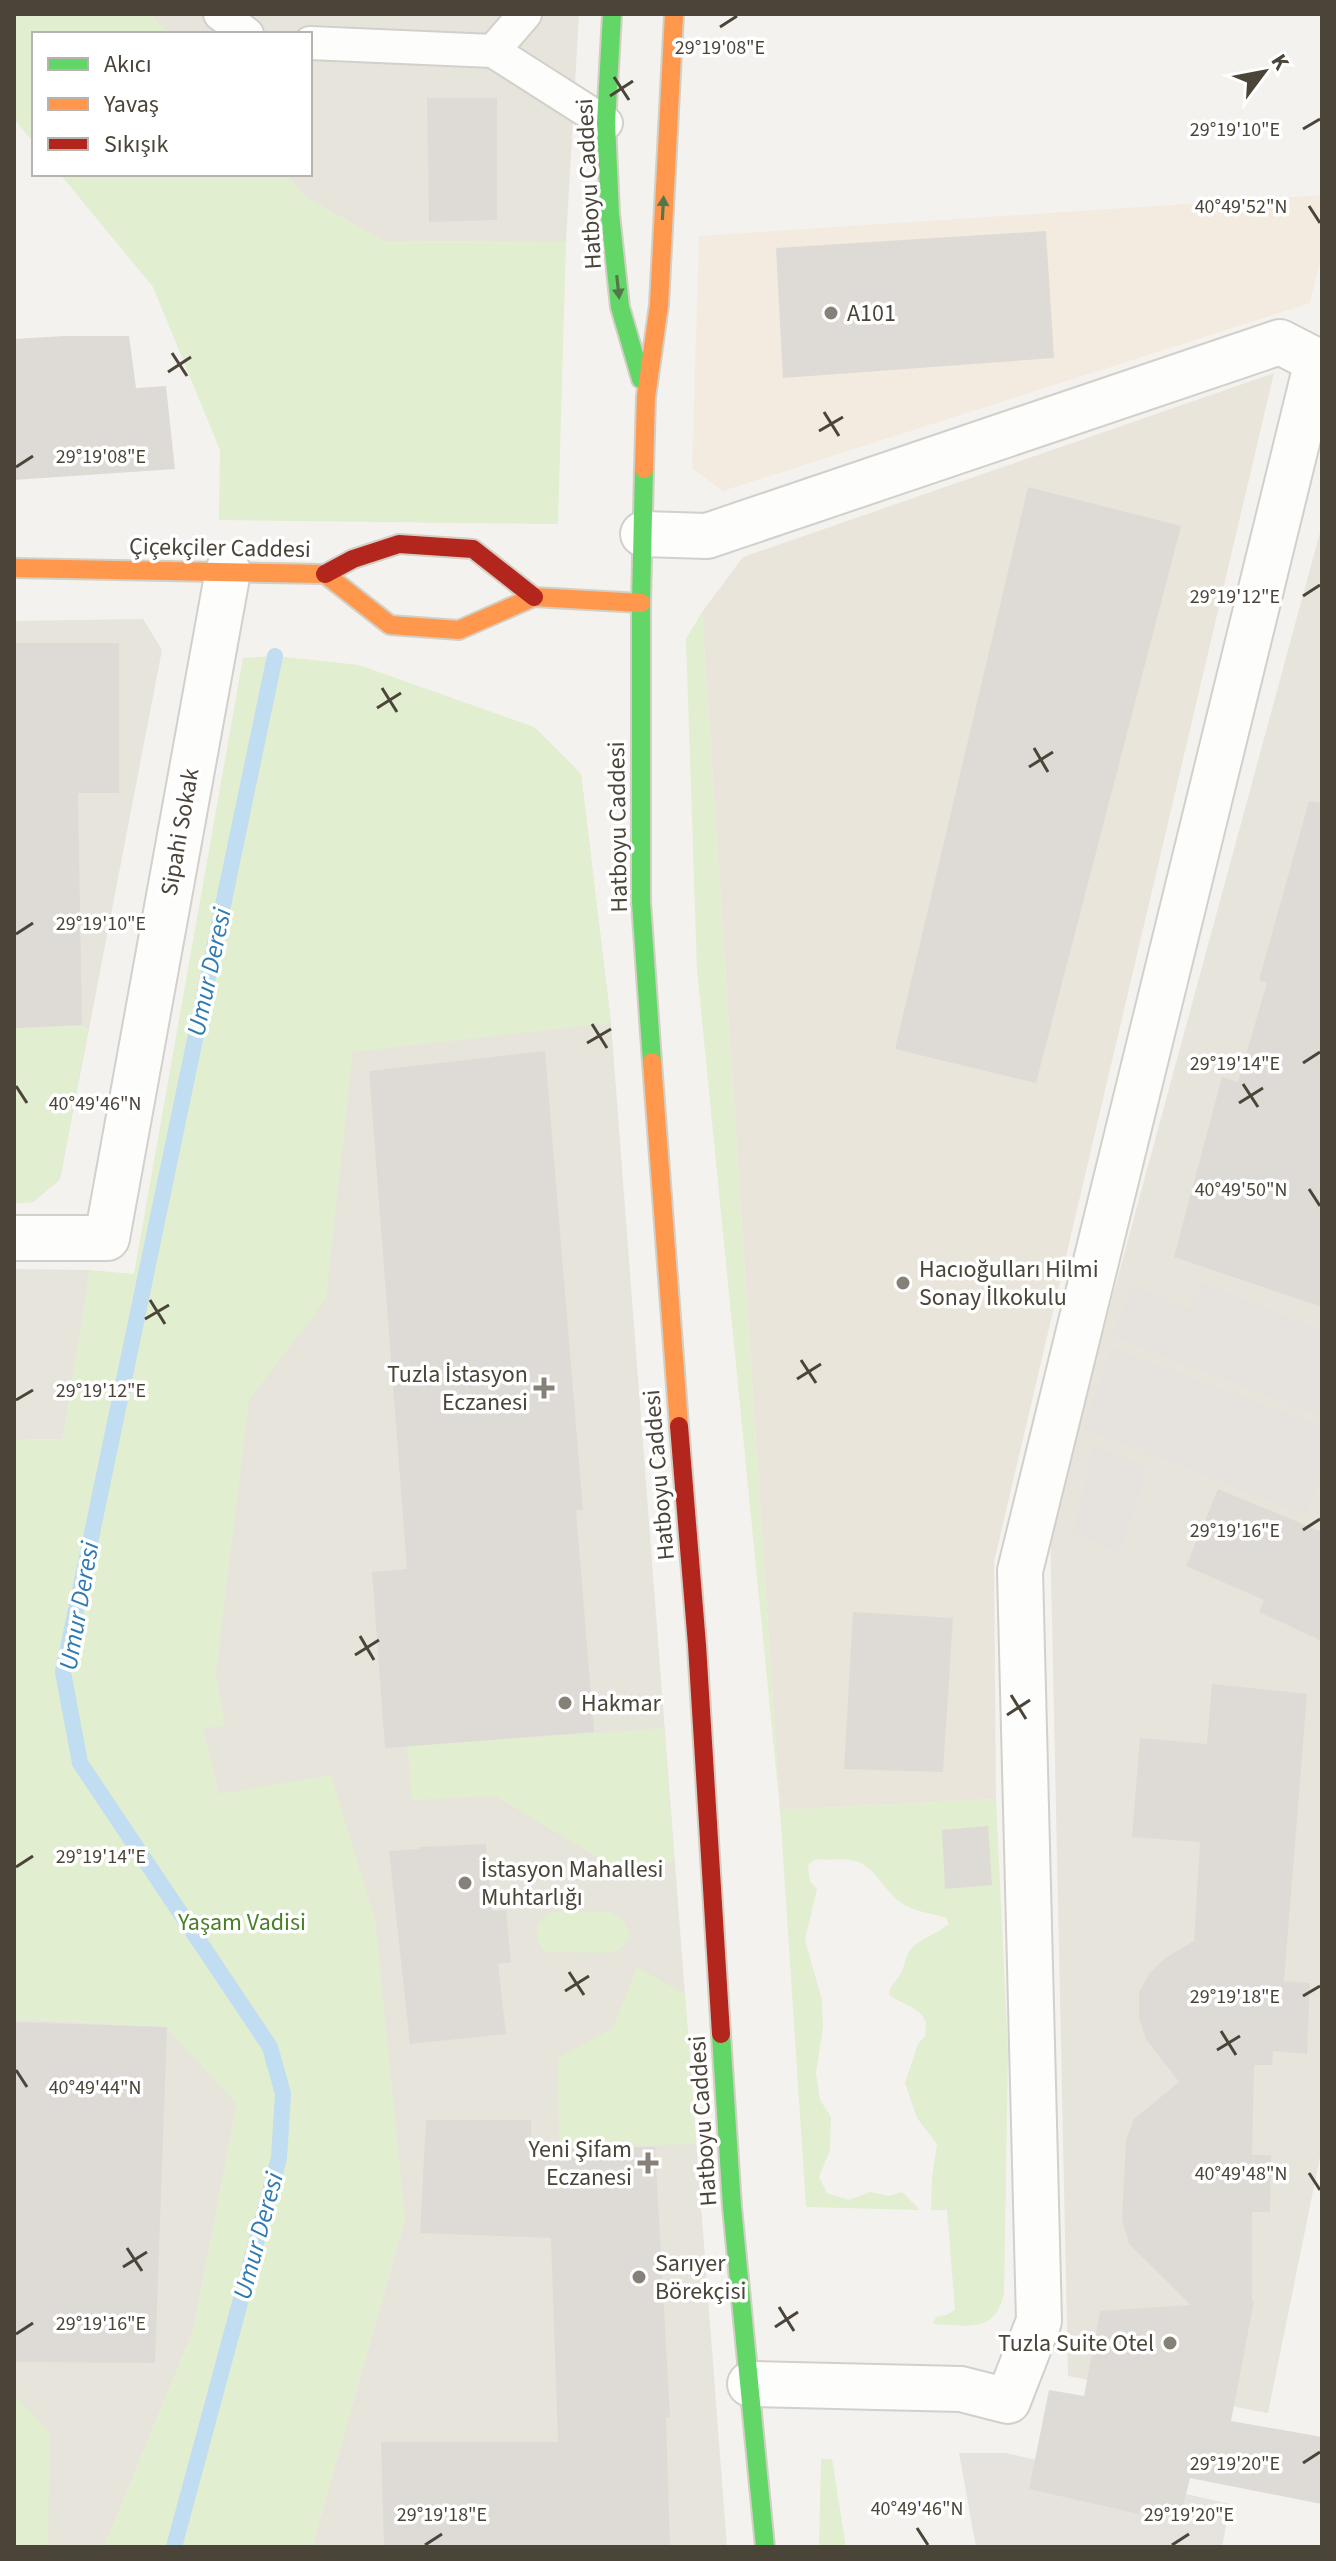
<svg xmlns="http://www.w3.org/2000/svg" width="1336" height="2561" viewBox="0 0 1336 2561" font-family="'Source Sans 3',sans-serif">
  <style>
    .residential { fill: #e7e4dc }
    .commercial { fill: #f3ebdf }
    .industrial { fill: #e6e2de }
    .education { fill: #eae5da }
    .green { fill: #e1eecf }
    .parking { fill: #e6e3df }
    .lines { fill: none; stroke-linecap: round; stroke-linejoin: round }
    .stream { stroke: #c0ddf1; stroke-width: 16 }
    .building { fill: #dedbd6 }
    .lane-casing { stroke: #d2d0cb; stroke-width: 36 }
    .street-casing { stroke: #d2d0cb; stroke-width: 48 }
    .fast-casing { stroke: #d3cfc5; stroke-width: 22 }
    .slow-casing { stroke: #d3cfc5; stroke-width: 22 }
    .jam-casing { stroke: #d3cfc5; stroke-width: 22 }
    .lane { stroke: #fdfdfc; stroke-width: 32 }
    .street { stroke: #fdfdfc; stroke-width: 44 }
    .fast { stroke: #63d668; stroke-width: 18 }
    .slow { stroke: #ff974d; stroke-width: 18 }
    .jam { stroke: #b3261e; stroke-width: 18 }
    .oneway { fill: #537749 }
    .ticks { fill: none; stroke: #4b4439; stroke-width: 3 }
    .poi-dot { fill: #868178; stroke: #fff; stroke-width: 3 }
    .labels { text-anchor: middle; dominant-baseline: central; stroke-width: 7; stroke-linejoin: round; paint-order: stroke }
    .street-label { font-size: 24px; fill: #4b4439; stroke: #fff }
    .poi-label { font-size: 24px; fill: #4b4439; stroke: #fff; text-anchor: start }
    .park-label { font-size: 24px; fill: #4a7f2a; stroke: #fff }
    .water-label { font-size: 26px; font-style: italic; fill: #2e7ab2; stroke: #fff }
    .ticks-label { font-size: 20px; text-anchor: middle; fill: #4b4439; stroke: #fff; stroke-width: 7; stroke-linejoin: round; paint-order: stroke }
  </style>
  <rect width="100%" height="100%" fill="#f4f2ee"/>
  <g class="residential">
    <polygon points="151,14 579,14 566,242 383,241 305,197 286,174 310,174 310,34 168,34"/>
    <polygon points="1322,525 1322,2147 1268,2413 1068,2376 1050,1527"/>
    <polygon points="143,619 162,650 60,1179 33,1202 14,1203 14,621"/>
    <polygon points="534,727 581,774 611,1023 727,2547 312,2547 405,2219 219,1794 178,1705 309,1058"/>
    <polygon points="14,1269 90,1270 63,1439 14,1440"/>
    <polygon points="14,2019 167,2027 237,2104 193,2331 104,2547 14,2547"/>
  </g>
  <polygon class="commercial" points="1322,195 1322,253 1310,303 723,491 692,468 699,236"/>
  <g class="industrial">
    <polygon points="1202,1282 1322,1331 1322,1417 1111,1336 1134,1285 1189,1310"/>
    <polygon points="1112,1348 1322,1426 1322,1474 1306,1515 1083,1428"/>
    <polygon points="1093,1445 1148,1468 1120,1554 1074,1533"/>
  </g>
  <polygon class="education" points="1274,373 994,1562 996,1799 780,1810 702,612 743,557"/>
  <g class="green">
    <polygon points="14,14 151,14 168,34 34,34 34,143 14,119"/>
    <polygon points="60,174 286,174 305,197 383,241 566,242 558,524 219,520 220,450 153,287"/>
    <path d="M702 612 780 1810 996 1799 1008 2052 1004 2293C995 2335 967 2325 933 2324L936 2317 946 2315 955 2310 947 2210H931L932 2177 937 2144 917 2118 905 2083 918 2044 925 2036 926 2022C918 2005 902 2005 889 1995 890 1984 896 1983 901 1973 905 1966 905 1956 911 1949 918 1940 938 1933 949 1924L946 1918C932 1913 916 1912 903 1904 886 1894 875 1866 855 1861 844 1858 828 1861 816 1859L808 1865 810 1881 817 1889 805 1940 822 2000 823 2027 816 2073 820 2100 831 2117 830 2150 819 2177 827 2193 849 2200 870 2192 889 2196 902 2192 920 2210 806 2207 780 1810 697 970 686 639Z"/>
    <polygon points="275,656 359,665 534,727 581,774 611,1023 353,1052 326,1299 249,1400 216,1674 225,1725 203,1729 219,1794 331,1775 375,1919 405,2219 312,2547 104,2547 193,2331 237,2104 166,2027 14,2019 14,1440 63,1439 90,1270 134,1274 243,658"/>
    <polygon points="82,1025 88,1029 60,1179 33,1202 14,1203 14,1028"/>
    <polygon points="664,1728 674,1861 632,1878 495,1796 412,1800 407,1746"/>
    <path d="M552 1912H611L624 1921 630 1936 623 1947 613 1953 544 1952C533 1936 533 1921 552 1912Z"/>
    <polygon points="637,1967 685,1994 696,2144 559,2148 558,2058 613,2028"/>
    <polygon points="14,2394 50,2433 48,2547 14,2547"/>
    <polygon points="821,2459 832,2459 846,2547 819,2547"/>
  </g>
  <polygon class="parking" points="959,2453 1006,2453 1230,2504 1222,2547 976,2547"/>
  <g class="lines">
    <polyline class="stream" points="174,2547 279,2158 283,2094 270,2047 80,1763 63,1672 275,656"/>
  </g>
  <g class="building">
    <polygon points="427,98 497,98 497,220 429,222"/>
    <polygon points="1046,231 1054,358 783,378 776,248"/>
    <polygon points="64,336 129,336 136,388 166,386 175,469 14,480 14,339"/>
    <polygon points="1028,487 1181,526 1036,1083 895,1049"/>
    <polygon points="14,643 119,643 119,793 78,793 82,1025 14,1028"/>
    <polygon points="1309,801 1322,803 1322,1307 1174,1257 1222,1077 1238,1082 1267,983 1259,980"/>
    <polygon points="545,1051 583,1510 576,1510 594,1732 385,1748 372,1572 407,1569 369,1071"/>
    <polygon points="1218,1489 1322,1532 1322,1641 1259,1612 1264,1600 1186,1566"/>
    <polygon points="853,1612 953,1618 943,1772 844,1769"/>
    <polygon points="1212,1684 1307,1694 1284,1981 1310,1983 1307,2054 1273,2051 1272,2065 1254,2065 1252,2155 1271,2155 1270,2212 1252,2212 1252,2301 1254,2301 1231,2421 1322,2437 1322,2504 1190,2478 1181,2514 1141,2505 1139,2514 1029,2489 1049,2390 1084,2396 1100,2311 1191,2305 1129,2244 1122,2219 1126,2140 1134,2119 1179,2082 1146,2039 1139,2018 1139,1992 1149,1974 1165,1958 1194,1941 1200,1842 1132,1837 1140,1738 1207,1744"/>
    <polygon points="988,1826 992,1885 945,1889 942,1830"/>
    <polygon points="486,1844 492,1911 506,1910 511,1962 498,1964 506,2034 410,2044 389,1851 419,1849 419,1847"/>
    <polygon points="14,2022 167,2027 155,2363 14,2362"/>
    <polygon points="426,2120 531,2120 531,2149 655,2147 670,2417 666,2417 670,2547 384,2547 381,2442 558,2442 551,2238 420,2233"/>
  </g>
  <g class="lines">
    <g class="lane-casing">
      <g id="lane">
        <polyline points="220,14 247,34"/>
        <polyline points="310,43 493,51 606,123"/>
        <polyline points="493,51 525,14"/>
      </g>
    </g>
    <g class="street-casing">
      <g id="street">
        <polyline points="643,534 707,536 1280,342 1317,361 1020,1571 1039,2321 1008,2401 961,2389 750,2384"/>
        <polyline points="14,1238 107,1238 228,571"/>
      </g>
    </g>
    <g class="fast-casing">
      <g id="fast">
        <polyline points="612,14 606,123 610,214 620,307 641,379"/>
        <polyline points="644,469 641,603 641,902 652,1062"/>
        <polyline points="721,2034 732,2207 765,2547"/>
      </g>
    </g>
    <g class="slow-casing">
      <g id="slow">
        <polyline points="644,469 646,397 659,305 674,14"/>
        <polyline points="14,568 325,574 390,625 459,630 534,597 641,603"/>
        <polyline points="652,1062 679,1426"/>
      </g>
    </g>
    <g class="jam-casing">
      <g id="jam">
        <polyline points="325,574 353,559 399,544 473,549 534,597"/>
        <polyline points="679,1426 697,1645 721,2034"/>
      </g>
    </g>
    <use href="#lane" class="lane"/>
    <use href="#street" class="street"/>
    <use href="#fast" class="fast"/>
    <use href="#slow" class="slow"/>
    <use href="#jam" class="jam"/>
  </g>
  <defs><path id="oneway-solid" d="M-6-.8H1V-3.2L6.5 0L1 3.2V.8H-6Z" transform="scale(2)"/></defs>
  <g class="oneway">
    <use href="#oneway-solid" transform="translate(663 208) rotate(-87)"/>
    <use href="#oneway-solid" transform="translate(618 287) rotate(84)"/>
  </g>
  <path class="ticks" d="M720 27 737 16M614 77 629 100M610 96 633 81M1303 129 1320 119M1309 206 1320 223M172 353 187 376M168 372 191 357M824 412 839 436M819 431 843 417M16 467 33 456M1303 596 1320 585M382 688 397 712M377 708 401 693M1034 748 1048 772M1029 767 1053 752M16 934 33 923M592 1024 607 1048M587 1043 611 1029M1303 1063 1320 1052M1243 1084 1258 1107M16 1086 27 1103M1239 1103 1263 1088M1309 1189 1320 1206M150 1300 165 1324M145 1319 169 1305M801 1360 816 1383M797 1379 821 1364M16 1400 33 1390M1303 1530 1320 1519M360 1636 374 1660M355 1655 379 1640M1011 1695 1026 1719M1007 1715 1030 1700M16 1867 33 1856M569 1972 584 1995M565 1991 589 1976M1303 1996 1320 1986M1221 2031 1236 2055M1217 2050 1240 2036M16 2070 27 2087M1309 2173 1320 2190M127 2248 142 2271M123 2267 147 2252M779 2307 794 2331M775 2327 798 2312M16 2334 33 2323M1303 2463 1320 2452M917 2528 928 2545M425 2545 442 2534M1172 2545 1189 2534"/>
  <g class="poi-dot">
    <circle cx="831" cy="313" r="8"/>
    <circle cx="903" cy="1283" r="8"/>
    <path d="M540 1376h8v8h8v8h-8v8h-8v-8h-8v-8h8z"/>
    <circle cx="565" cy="1703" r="8"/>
    <circle cx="465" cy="1883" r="8"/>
    <path d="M644 2151h8v8h8v8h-8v8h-8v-8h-8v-8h8z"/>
    <circle cx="639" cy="2277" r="8"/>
    <circle cx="1170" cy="2343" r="8"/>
  </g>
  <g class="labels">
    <g class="street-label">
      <text transform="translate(589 184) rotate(-93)">Hatboyu Caddesi</text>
      <text transform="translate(220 548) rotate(1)">Çiçekçiler Caddesi</text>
      <text transform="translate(618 827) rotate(-91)">Hatboyu Caddesi</text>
      <text transform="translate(180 832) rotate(-80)">Sipahi Sokak</text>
      <text transform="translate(659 1475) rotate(-95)">Hatboyu Caddesi</text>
      <text transform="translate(703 2121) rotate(-94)">Hatboyu Caddesi</text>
    </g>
    <g class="poi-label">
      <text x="847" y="313">A101</text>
      <text x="919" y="1269">Hacıoğulları Hilmi<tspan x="919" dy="28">Sonay İlkokulu</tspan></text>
      <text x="528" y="1374" text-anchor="end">Tuzla İstasyon<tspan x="528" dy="28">Eczanesi</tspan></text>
      <text x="581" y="1703">Hakmar</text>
      <text x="481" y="1869">İstasyon Mahallesi<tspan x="481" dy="28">Muhtarlığı</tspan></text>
      <text x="632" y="2149" text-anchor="end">Yeni Şifam<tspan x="632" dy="28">Eczanesi</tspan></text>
      <text x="655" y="2263">Sarıyer<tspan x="655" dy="28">Börekçisi</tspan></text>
      <text x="1154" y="2343" text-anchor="end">Tuzla Suite Otel</text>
    </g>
    <g class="park-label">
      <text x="242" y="1922">Yaşam Vadisi</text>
    </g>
    <g class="water-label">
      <text transform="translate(209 972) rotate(-78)">Umur Deresi</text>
      <text transform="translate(79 1606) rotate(-80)">Umur Deresi</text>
      <text transform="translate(258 2236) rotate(-75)">Umur Deresi</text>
    </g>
  </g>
  <g class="ticks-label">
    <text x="720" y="54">29°19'08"E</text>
    <text x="1235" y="136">29°19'10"E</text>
    <text x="1241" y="213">40°49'52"N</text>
    <text x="101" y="463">29°19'08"E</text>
    <text x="1235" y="603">29°19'12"E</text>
    <text x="101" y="930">29°19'10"E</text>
    <text x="1235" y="1070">29°19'14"E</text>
    <text x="95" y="1110">40°49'46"N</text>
    <text x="1241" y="1196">40°49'50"N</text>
    <text x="101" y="1397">29°19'12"E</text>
    <text x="1235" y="1537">29°19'16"E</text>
    <text x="101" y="1863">29°19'14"E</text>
    <text x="1235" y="2003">29°19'18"E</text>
    <text x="95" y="2094">40°49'44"N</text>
    <text x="1241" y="2180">40°49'48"N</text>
    <text x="101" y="2330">29°19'16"E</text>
    <text x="1235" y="2470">29°19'20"E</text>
    <text x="917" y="2515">40°49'46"N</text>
    <text x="442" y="2521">29°19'18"E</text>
    <text x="1189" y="2521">29°19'20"E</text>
  </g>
  <rect width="1336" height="2561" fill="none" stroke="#4b4439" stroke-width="32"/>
  <rect x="32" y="32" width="280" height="144" fill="#ffffff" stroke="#b7b4b0" stroke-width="2"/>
  <rect x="48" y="58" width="40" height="12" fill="#63d668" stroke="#b7b4b0" stroke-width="2"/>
  <text x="104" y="72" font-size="24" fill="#4b4439">Akıcı</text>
  <rect x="48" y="98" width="40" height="12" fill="#ff974d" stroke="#b7b4b0" stroke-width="2"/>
  <text x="104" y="112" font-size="24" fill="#4b4439">Yavaş</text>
  <rect x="48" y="138" width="40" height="12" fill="#b3261e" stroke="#b7b4b0" stroke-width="2"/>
  <text x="104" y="152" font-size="24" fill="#4b4439">Sıkışık</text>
  <g transform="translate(1264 72) rotate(58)" stroke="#ffffff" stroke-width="6" paint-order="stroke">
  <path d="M0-6L14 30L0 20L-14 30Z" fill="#4b4439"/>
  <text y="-12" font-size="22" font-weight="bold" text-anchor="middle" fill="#4b4439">K</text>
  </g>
</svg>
